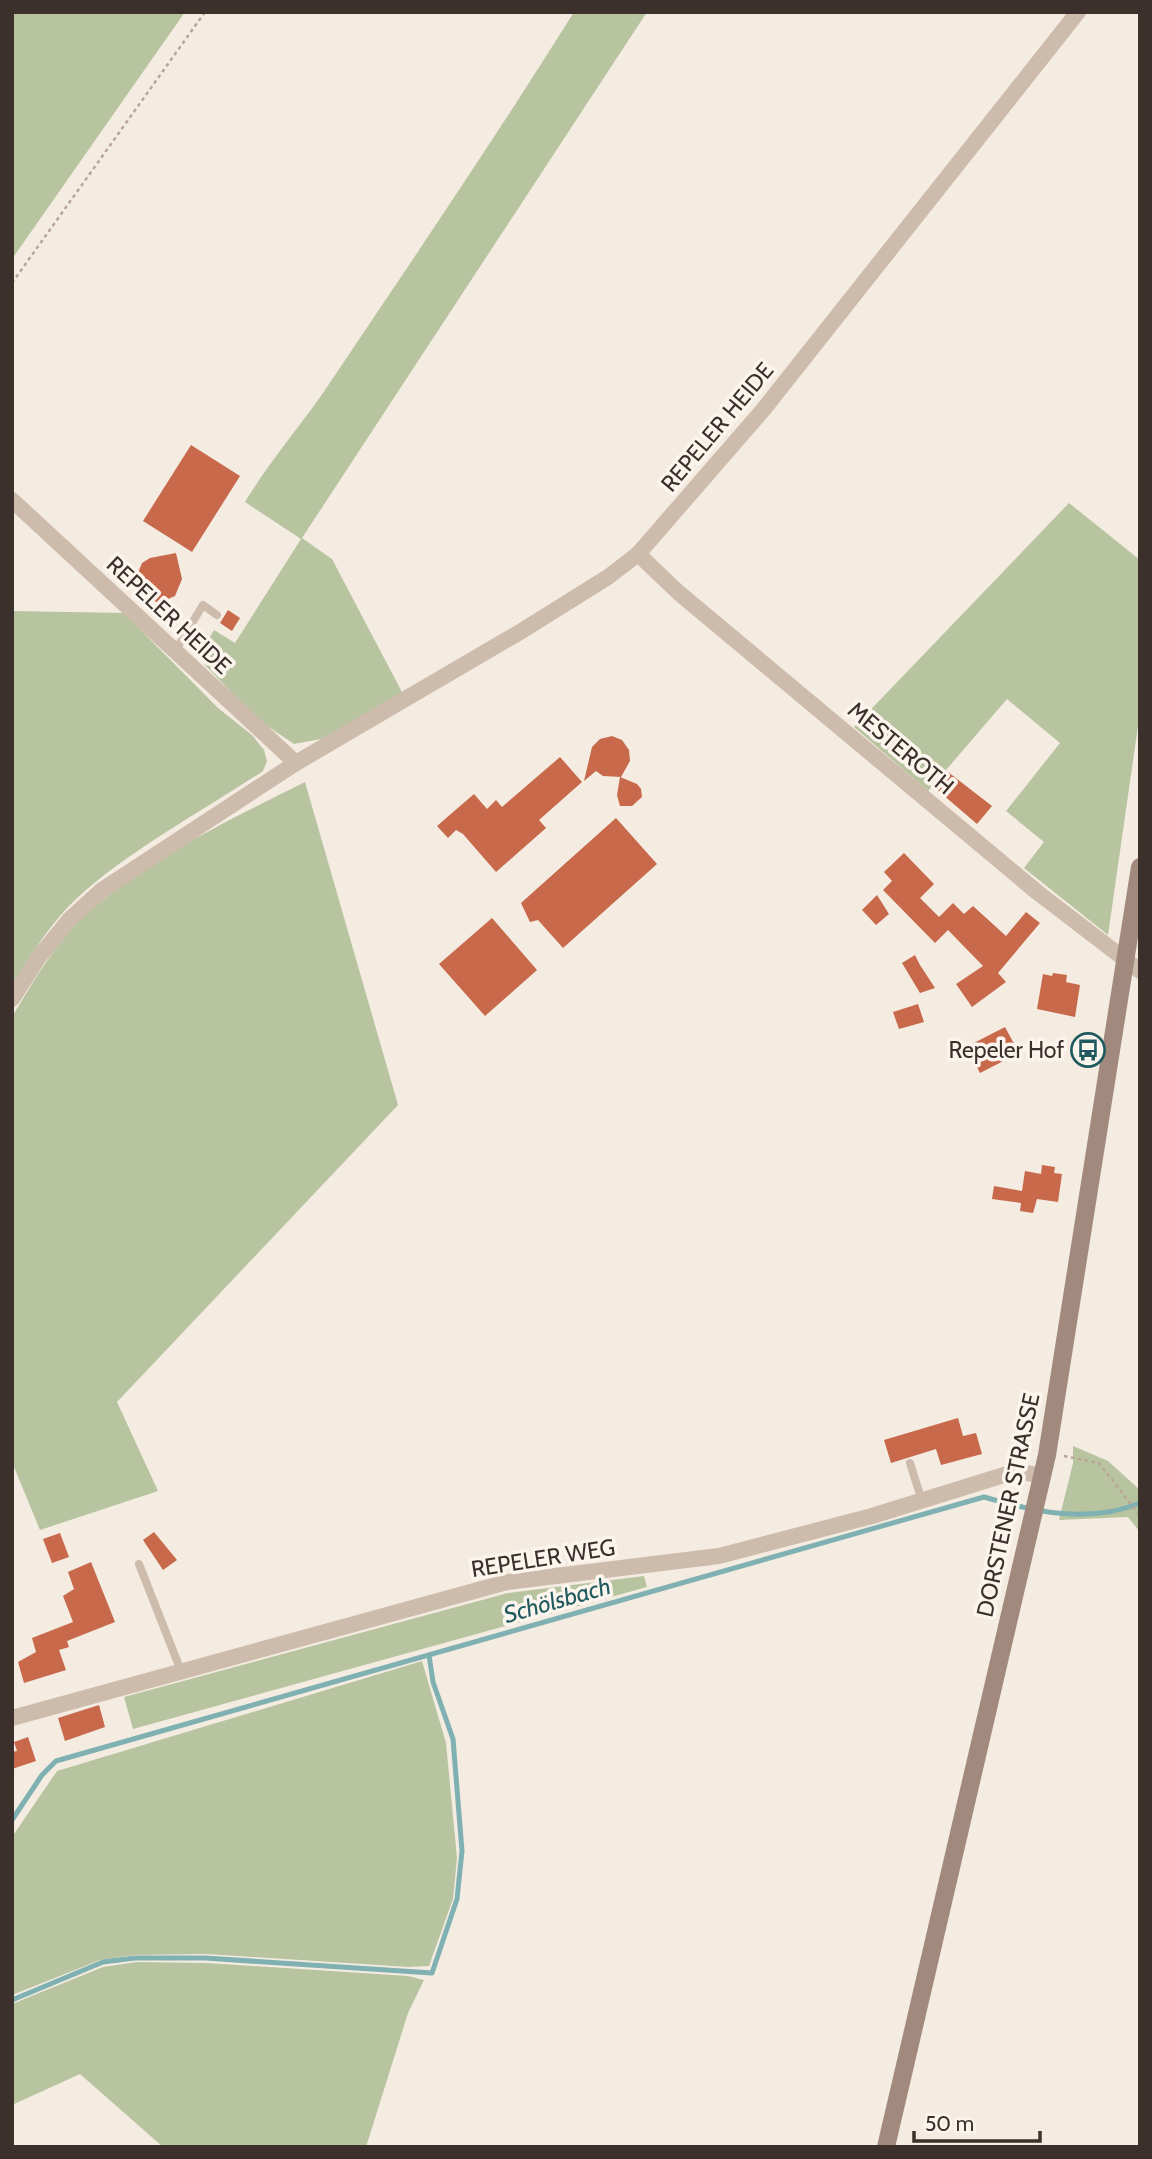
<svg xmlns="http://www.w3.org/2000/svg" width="1152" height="2159" viewBox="0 0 1152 2159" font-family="Cabin,sans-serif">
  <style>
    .green { fill: #b8c4a0 }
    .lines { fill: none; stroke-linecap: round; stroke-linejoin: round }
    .stream { stroke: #7fb0b2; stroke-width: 5 }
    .building { fill: #c8694b }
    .path { stroke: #b9a596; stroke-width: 2.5; stroke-dasharray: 3.5 3.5; stroke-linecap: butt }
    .lane { stroke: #cdbbac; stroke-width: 8 }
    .street { stroke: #cdbbac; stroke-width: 16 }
    .secondary { stroke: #a18a7d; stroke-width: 18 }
    .labels { text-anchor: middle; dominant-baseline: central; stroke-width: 7; stroke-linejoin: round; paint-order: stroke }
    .street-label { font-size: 23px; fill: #3b302b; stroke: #fbf5ee }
    .poi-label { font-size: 23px; fill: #3b302b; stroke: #fbf5ee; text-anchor: end }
    .water-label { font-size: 24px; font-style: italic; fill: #1f5a5e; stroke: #fbf5ee }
  </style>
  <rect width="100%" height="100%" fill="#f4ebe1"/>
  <g class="green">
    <polygon points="12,12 185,12 12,259"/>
    <path d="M574 12H647L302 538 332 559 403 694 326 738 294 744 257 719 204 664 203 649 214 630 235 643 301 539 245 502C269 462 299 428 325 390 409 265 494 140 574 12Z"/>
    <polygon points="1069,503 1140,560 1140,712 1108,935 1024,868 1044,842 1006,811 1060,743 1007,699 928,791 854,727"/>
    <path d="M12 611 124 613 218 708 252 735 264 750 267 761 263 771C203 811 117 857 68 907 46 930 28 960 12 987Z"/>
    <path d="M305 782 398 1105 117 1402 158 1491 40 1530 12 1462V1017C35 979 58 938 92 909 151 857 235 817 305 782Z"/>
    <polygon points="1073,1446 1108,1461 1140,1490 1140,1532 1128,1517 1059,1520 1073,1463"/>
    <polygon points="644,1576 647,1587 133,1729 124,1697 508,1593"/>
    <polygon points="422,1661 446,1743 457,1858 453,1899 429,1966 408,1967 206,1954 135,1955 100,1960 12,1995 12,1837 57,1771"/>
    <polygon points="137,1962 207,1963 408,1976 424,1980 408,2013 366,2147 163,2147 80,2074 12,2105 12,2004 103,1967"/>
  </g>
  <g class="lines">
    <g class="stream">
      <path d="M12 1820 42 1775 56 1761 984 1497C1035 1512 1089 1524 1140 1503"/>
      <polyline points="12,2000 103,1962 135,1958 205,1958 432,1973 457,1899 462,1851 453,1739 433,1682 429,1655"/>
    </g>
  </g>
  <g class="building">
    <polygon points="191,445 240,476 192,552 143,521"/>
    <polygon points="176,553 182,579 175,596 159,603 142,596 135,580 142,563 150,558"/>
    <polygon points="228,610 240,618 232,631 220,623"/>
    <polygon points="874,713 905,739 893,753 861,724"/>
    <polygon points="612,736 622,740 629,750 630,761 621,777 603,776 596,771 584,781 592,747 600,739"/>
    <polygon points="560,757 582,782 539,820 546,828 496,872 463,834 456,830 448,838 437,826 474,794 487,809 496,800 502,807"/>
    <polygon points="948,772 992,806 977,824 935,788"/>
    <polygon points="620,777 637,784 641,789 642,797 632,806 620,806 617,795"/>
    <polygon points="616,818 657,864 563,948 538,920 530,922 521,903"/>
    <polygon points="904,853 934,884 920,898 939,917 953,903 964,914 973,906 1006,936 1026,912 1040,923 998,973 1006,982 972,1007 956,984 983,966 948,930 935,943 883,890 892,881 884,872"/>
    <polygon points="877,895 889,914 876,925 862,910"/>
    <polygon points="492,918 537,970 485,1016 439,964"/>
    <polygon points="915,955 920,965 935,988 920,993 902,963"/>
    <polygon points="1053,973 1067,975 1066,982 1080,985 1075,1017 1037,1009 1043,974 1052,976"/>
    <polygon points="918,1004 924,1022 899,1029 893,1012"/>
    <polygon points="1005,1027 1019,1053 980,1073 966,1047"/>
    <polygon points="1042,1165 1055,1167 1054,1173 1062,1174 1058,1202 1037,1199 1033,1213 1020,1211 1021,1203 992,1199 994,1186 1022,1191 1025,1171 1041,1174"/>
    <polygon points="958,1418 963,1436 976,1433 982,1454 941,1465 936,1449 891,1463 884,1440"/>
    <polygon points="154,1532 177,1560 163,1570 143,1540"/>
    <polygon points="60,1533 69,1557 52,1563 43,1539"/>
    <polygon points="91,1562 115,1622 67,1641 69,1647 59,1650 66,1670 24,1683 18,1662 36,1652 32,1638 73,1622 63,1596 74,1589 68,1572"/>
    <polygon points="99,1705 105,1727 65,1741 58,1718"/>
    <polygon points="28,1737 36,1761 12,1769 12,1752 17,1751 14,1742"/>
  </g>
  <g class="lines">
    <g class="path">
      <polyline points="12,283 205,12"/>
      <polyline points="1064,1456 1099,1463 1140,1516"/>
    </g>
    <g class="lane">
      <polyline points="175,651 203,605 217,615"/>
      <polyline points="910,1463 922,1501"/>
      <polyline points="139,1564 181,1671"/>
    </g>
    <g class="street">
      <polyline points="12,500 296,763"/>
      <polyline points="638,554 679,593 1037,892 1140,971"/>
      <polyline points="12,999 39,957 69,920 102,890 296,763 520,632 608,577 638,554 763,410 1078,12"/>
      <polyline points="12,1718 507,1582 719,1556 872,1516 1017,1471 1042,1476"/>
    </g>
    <polyline class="secondary" points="886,2147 1047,1455 1140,867"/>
  </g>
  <defs>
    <g id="bus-ring" transform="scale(1.75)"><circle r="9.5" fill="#fbf5ee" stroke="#1f5a5e" stroke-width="1.5"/><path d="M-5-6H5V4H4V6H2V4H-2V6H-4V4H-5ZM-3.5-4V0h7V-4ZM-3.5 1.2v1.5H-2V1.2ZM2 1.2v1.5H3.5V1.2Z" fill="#1f5a5e"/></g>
  </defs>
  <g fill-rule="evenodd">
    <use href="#bus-ring" x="1088" y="1050"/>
  </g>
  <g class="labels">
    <g class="street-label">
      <text transform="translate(717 427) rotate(-50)">REPELER HEIDE</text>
      <text transform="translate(169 615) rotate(43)">REPELER HEIDE</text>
      <text transform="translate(901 748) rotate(40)">MESTEROTH</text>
      <text transform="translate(1008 1505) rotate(-78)">DORSTENER STRASSE</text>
      <text transform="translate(543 1558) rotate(-9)">REPELER WEG</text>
    </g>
    <g class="poi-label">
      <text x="1064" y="1050">Repeler Hof</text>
    </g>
    <g class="water-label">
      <text transform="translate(557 1600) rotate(-16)">Schölsbach</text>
    </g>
  </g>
  <rect width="1152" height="2159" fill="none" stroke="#3b302b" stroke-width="28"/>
  <path d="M914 2131v10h126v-10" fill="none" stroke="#3b302b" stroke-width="3.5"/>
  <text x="925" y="2131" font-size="21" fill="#3b302b" stroke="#fbf5ee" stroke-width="5" paint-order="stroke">50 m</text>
</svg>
